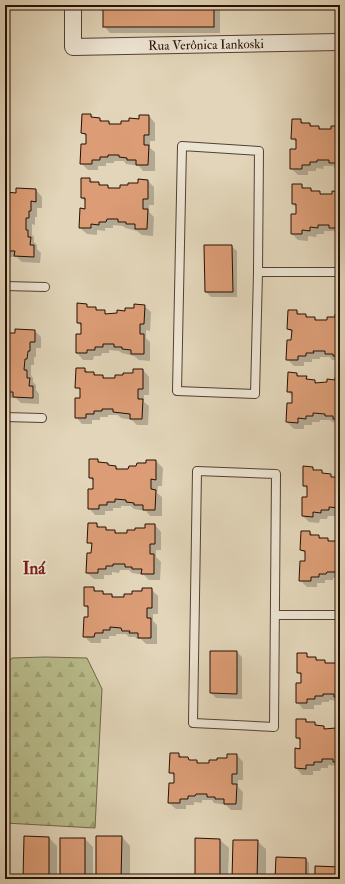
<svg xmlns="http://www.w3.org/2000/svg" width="345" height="884" viewBox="0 0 345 884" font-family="'IM FELL Double Pica',serif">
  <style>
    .forest { fill: url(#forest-firs); stroke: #706646 }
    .shadow { fill: #0003 }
    .building { fill: #dc9d76; stroke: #260f02 }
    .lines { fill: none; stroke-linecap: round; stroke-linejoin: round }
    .lane-casing { stroke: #554030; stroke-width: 10 }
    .street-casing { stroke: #554030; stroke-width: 18 }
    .lane { stroke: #ece4d2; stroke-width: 8 }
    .street { stroke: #ece4d2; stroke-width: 16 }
    .labels { text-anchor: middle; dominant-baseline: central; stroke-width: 3.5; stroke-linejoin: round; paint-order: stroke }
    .street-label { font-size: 13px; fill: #260f02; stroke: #ece4d2 }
    .district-label { font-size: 17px; font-weight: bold; fill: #7a1f14; stroke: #ece4d2 }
  </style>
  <defs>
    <pattern id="forest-firs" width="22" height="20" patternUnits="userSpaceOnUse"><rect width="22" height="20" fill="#b9bc8b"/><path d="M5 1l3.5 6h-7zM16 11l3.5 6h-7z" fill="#9fa076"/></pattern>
  </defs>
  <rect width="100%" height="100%" fill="#e2d5b9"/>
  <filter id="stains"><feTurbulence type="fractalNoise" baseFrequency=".005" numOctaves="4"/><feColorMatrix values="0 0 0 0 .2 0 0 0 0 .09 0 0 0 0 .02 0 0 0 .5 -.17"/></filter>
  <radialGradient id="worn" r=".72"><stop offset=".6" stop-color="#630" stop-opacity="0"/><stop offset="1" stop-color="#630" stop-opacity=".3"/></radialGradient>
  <polygon class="forest" points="45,657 87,658 102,689 95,828 5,823 5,666 12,658"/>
  <g class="shadow">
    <polygon points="104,5 220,5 220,33 110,33 104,26"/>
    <polygon points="91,115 94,119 100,119 103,122 109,122 112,125 122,125 149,116 155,123 155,141 150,141 150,148 155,152 155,171 143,171 139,166 126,164 124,161 114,161 114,163 106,163 106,166 98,166 98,170 88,170 81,163 87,145 87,137 83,133"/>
    <polygon points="301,120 305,124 310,124 313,127 319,127 322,130 332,130 340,127 340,169 336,169 333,166 323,166 324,169 316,168 316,171 308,171 308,175 298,175 291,168 296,150 297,143 292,138"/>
    <polygon points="90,179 94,183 99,183 102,186 108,186 111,189 121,189 148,181 154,187 154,205 149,205 149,212 154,217 153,236 142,235 137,231 125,228 123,226 113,225 113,228 105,228 105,231 97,230 97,235 87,234 80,228 86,210 86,202 82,198"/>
    <polygon points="301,185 305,189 311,189 314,192 319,192 322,195 333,195 340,193 340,234 337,234 334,231 324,231 324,234 317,234 316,237 308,236 308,241 298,240 292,234 297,215 297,208 293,204"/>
    <polygon points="5,189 11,194 17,194 36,190 42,197 42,208 37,208 37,217 35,217 35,225 32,224 32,235 34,237 34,242 37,245 37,249 41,253 40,263 22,262 17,257 10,257 10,261 5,261"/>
    <polygon points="231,246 237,251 237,297 211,297 206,292"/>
    <polygon points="86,305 90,308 96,308 99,311 104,312 107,315 126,312 144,306 151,312 150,331 146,330 146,338 150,342 150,361 139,360 134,356 122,353 119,351 109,350 109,353 102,353 101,356 94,356 93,360 83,360 77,353 82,335 82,327 78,323"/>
    <polygon points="297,311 300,315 306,315 309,318 315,318 318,321 328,321 340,315 340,362 338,360 332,360 330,357 320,357 320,359 312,359 312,362 304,362 304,366 294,366 287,359 292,341 293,333 288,329"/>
    <polygon points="5,330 9,334 35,331 41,337 41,348 36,348 36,357 34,357 34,365 31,365 31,375 33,378 33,382 36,385 36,390 39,394 39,404 21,403 16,398 9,398 9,402 5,402"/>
    <polygon points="85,369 89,373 94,373 97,376 103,376 106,379 116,379 143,370 149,377 149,395 144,395 144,402 149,406 148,425 137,425 132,420 121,418 118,415 108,415 108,417 100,417 100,420 92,420 92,424 82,424 76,417 81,399 81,391 76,387"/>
    <polygon points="297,374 301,377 306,377 309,380 315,381 318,384 336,381 340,378 340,425 338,423 332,422 330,420 320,420 320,422 312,422 312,425 304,425 304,429 294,429 287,422 293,404 293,396 288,392"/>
    <polygon points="90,460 98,460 102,464 107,464 110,466 116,467 119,470 129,470 156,461 163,468 162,486 158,486 157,493 162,497 162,516 150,516 146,511 134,509 131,506 121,506 121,508 113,508 113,511 105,511 105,515 95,515 89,508 94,490 94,482 90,478"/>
    <polygon points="312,468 316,471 321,471 324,474 330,475 333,478 340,478 340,514 335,513 335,516 328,516 327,519 320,519 319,523 309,522 303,516 308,497 308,490 304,486"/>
    <polygon points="97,524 100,528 106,528 109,531 115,531 118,534 128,534 155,525 161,532 161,550 156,550 156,557 161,562 160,580 149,580 144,575 132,573 129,570 120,570 119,573 112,572 112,575 104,575 104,579 94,579 87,573 92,554 93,546 88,542"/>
    <polygon points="310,532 314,536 319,536 322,539 328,539 331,542 340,542 340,578 333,578 333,580 325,580 325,583 317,583 317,587 307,587 300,580 306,562 306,554 301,550"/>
    <polygon points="94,588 97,592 103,592 106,595 112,595 115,598 125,598 151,589 158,596 158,614 153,614 153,621 157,625 157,644 146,644 141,639 137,639 135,637 129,637 126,634 116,634 116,636 109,636 109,639 101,639 101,643 91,643 84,636 89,618 89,610 85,606"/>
    <polygon points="211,652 237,652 242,657 242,699 216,698 211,693"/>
    <polygon points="306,654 310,658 316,658 319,661 324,661 327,664 338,664 340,661 340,701 329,700 329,702 322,702 321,705 314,705 314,709 303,709 297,702 302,684 302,677 298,672"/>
    <polygon points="305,720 309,723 315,723 318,726 323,727 326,730 337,729 340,726 340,768 338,766 328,765 328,768 321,768 320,771 313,771 313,775 302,775 296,768 301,750 301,742 297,738"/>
    <polygon points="179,754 183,758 188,758 191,761 197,761 200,764 210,764 237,755 243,762 243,780 238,780 238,787 243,792 242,810 231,810 226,805 214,803 212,800 202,800 202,803 194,802 194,805 186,805 186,809 176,809 169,803 175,784 175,777 170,772"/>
    <polygon points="122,837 130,846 130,879 97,879"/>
    <polygon points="49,838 57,846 57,879 24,879"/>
    <polygon points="85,839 93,847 93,879 61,879"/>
    <polygon points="196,839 220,840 229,848 228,879 196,879"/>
    <polygon points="257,841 266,849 266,879 233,879"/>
    <polygon points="306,859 309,863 309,879 276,879"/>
  </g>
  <g class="building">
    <rect x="103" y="5" width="111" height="22"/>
    <polygon points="82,114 91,114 91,117 100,118 100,121 109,121 109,124 121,124 121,121 129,121 129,118 139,119 139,115 149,115 149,135 144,135 144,145 149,145 148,165 136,165 136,160 127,160 127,158 119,157 119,155 108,155 108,157 100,157 100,160 92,160 92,164 80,164 81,144 86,144 86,134 81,133"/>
    <polygon points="292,119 301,119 301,123 310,123 310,126 319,126 319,129 331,129 331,126 339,126 340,124 340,165 336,165 336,163 329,163 329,160 317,160 317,162 310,162 310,165 302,165 302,169 290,169 290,149 296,149 296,139 291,139"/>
    <polygon points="81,178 90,178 90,182 99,182 99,185 108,185 108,188 120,188 120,185 128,185 128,183 138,183 138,179 148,180 148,199 143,199 143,209 148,209 147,229 135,229 135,224 126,224 126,222 118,222 118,219 107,219 106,222 99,222 99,225 91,224 91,228 79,228 80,208 85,209 85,198 81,198"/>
    <polygon points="292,184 302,184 302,188 311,188 311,191 320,191 320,194 332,194 332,191 340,192 340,189 340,230 337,230 337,228 329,228 329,225 318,225 318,228 310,227 310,231 302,230 302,234 291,234 291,214 296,214 296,204 292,204"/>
    <polygon points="5,188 6,188 6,192 16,193 16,188 36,189 36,202 31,201 31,211 29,211 29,218 26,218 26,230 28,230 28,237 31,237 30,245 34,245 34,257 14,256 15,251 5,251"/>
    <polygon points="204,245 232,245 233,292 205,292"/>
    <polygon points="77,303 87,304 87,307 96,307 96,310 105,310 105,314 117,313 117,310 125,311 125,308 134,308 134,304 145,305 144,324 140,324 140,334 144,334 144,354 131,354 131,350 122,349 122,347 114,347 114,344 103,344 103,347 95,347 95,350 87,350 87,353 76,353 76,334 81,334 81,323 77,323"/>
    <polygon points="288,310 297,310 297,314 306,314 306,317 315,317 315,320 327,320 327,317 335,317 335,314 340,314 340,356 333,356 333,354 325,354 325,351 313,351 314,353 306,353 306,356 298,356 298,360 286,360 287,340 291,340 292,330 287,329"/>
    <polygon points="15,329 35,330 35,342 30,342 30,351 28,351 27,359 25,359 24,370 27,370 27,378 30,378 29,386 33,386 33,398 13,397 13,392 5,392 5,333 15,333"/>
    <polygon points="76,368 85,368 85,372 94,372 94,375 103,375 103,378 115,378 115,375 123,375 123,373 133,373 133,369 143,369 143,389 138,389 138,399 143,399 142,419 130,419 130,414 113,412 113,409 102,409 102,411 94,411 94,414 86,414 86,418 75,418 75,398 80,398 80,388 75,388"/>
    <polygon points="288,372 297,373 297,376 307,376 306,379 315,380 315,383 327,382 327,379 335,380 335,377 340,377 340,419 333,419 333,416 325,416 325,414 313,413 313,416 306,416 306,419 298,418 298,423 286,422 287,403 292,403 292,392 287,392"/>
    <polygon points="89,459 98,459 98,462 108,463 108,465 116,466 116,469 128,469 129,466 136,466 137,463 146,463 146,460 156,460 156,480 151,479 151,489 156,490 155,510 143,510 143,505 134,505 134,503 126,502 126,500 115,499 115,502 107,502 107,505 99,505 99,509 88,509 88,489 93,489 93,478 89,478"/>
    <polygon points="303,466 313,467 313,470 322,470 322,473 331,474 331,477 340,477 340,508 329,507 329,510 321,510 321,513 313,512 313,517 302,516 302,497 307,497 307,486 303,486"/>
    <polygon points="88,523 97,523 97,527 106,527 106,530 115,530 115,533 127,533 127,530 135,530 135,528 145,528 145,524 155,524 155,544 150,544 150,554 154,554 154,574 141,574 142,569 132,569 132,567 125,567 125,564 113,564 113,566 106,566 106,569 98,569 98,573 86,573 87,553 91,553 92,543 87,543"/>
    <polygon points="301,531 310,531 310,535 319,535 319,538 328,538 328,541 340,541 340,575 338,575 338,572 327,572 326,574 319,574 319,577 311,577 311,581 299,581 300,561 305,561 305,551 300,550"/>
    <polygon points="84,587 94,587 94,591 103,591 103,594 112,594 112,597 124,597 124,594 132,594 132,591 142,591 142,588 152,588 152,608 147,608 147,618 151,618 151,638 138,638 138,633 129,633 130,631 122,631 121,628 110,627 110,630 103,630 103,633 95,633 94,637 83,637 84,617 88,617 88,606 84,606"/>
    <polygon points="210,651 237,651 237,694 210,693"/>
    <polygon points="297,653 307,653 307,657 316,657 316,660 325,660 325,663 337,663 337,660 340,660 340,697 334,697 334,694 323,694 323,696 315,696 315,699 307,699 307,703 296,703 296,683 301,683 301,673 297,673"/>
    <polygon points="296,719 306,719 306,722 315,722 315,725 324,726 324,729 336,728 336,725 340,725 340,762 333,762 333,759 322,759 322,762 314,762 314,765 306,765 306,769 295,768 295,748 300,749 300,738 296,738"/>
    <polygon points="170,753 179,753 179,757 188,757 189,760 197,760 197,763 209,763 209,760 217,760 217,758 227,758 227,754 237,754 237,774 232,774 232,784 237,784 236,804 224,804 224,799 215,799 215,797 207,797 207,794 196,794 195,796 188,796 188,799 180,799 180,803 168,803 169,783 174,783 174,773 169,773"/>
    <polygon points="24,836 49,837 49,879 23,879"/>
    <polygon points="96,836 122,836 121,879 96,879"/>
    <rect x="60" y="838" width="25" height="41"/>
    <polygon points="195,838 220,839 220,879 195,879"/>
    <polygon points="233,840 258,840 257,879 232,879"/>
    <polygon points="276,857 306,858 306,879 275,879"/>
    <polygon points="315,866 340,867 340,879 315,879"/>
  </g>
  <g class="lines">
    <g class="lane-casing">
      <g id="lane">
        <polygon points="182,146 259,151 258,272 255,394 177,391"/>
        <polyline points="258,272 340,272"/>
        <polyline points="5,286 45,287"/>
        <polyline points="5,417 42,418"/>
        <polygon points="197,471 276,474 274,727 193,723"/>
        <polyline points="275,615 340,615"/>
      </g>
    </g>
    <g class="street-casing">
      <polyline id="street" points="73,5 73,47 340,42"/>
    </g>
    <use href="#lane" class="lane"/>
    <use href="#street" class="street"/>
  </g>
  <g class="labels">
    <g class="street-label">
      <text transform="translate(206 45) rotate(-1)">Rua Verônica Iankoski</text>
    </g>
    <g class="district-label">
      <text x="34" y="568">Iná</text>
    </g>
  </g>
  <rect width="345" height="884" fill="none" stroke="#e2d5b9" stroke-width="20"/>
  <rect x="6" y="6" width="333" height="872" fill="none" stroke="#260f02" stroke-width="2"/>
  <rect x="10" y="10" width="325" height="864" fill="none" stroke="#260f02"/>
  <rect width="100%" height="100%" filter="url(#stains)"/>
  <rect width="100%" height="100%" fill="url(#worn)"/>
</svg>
